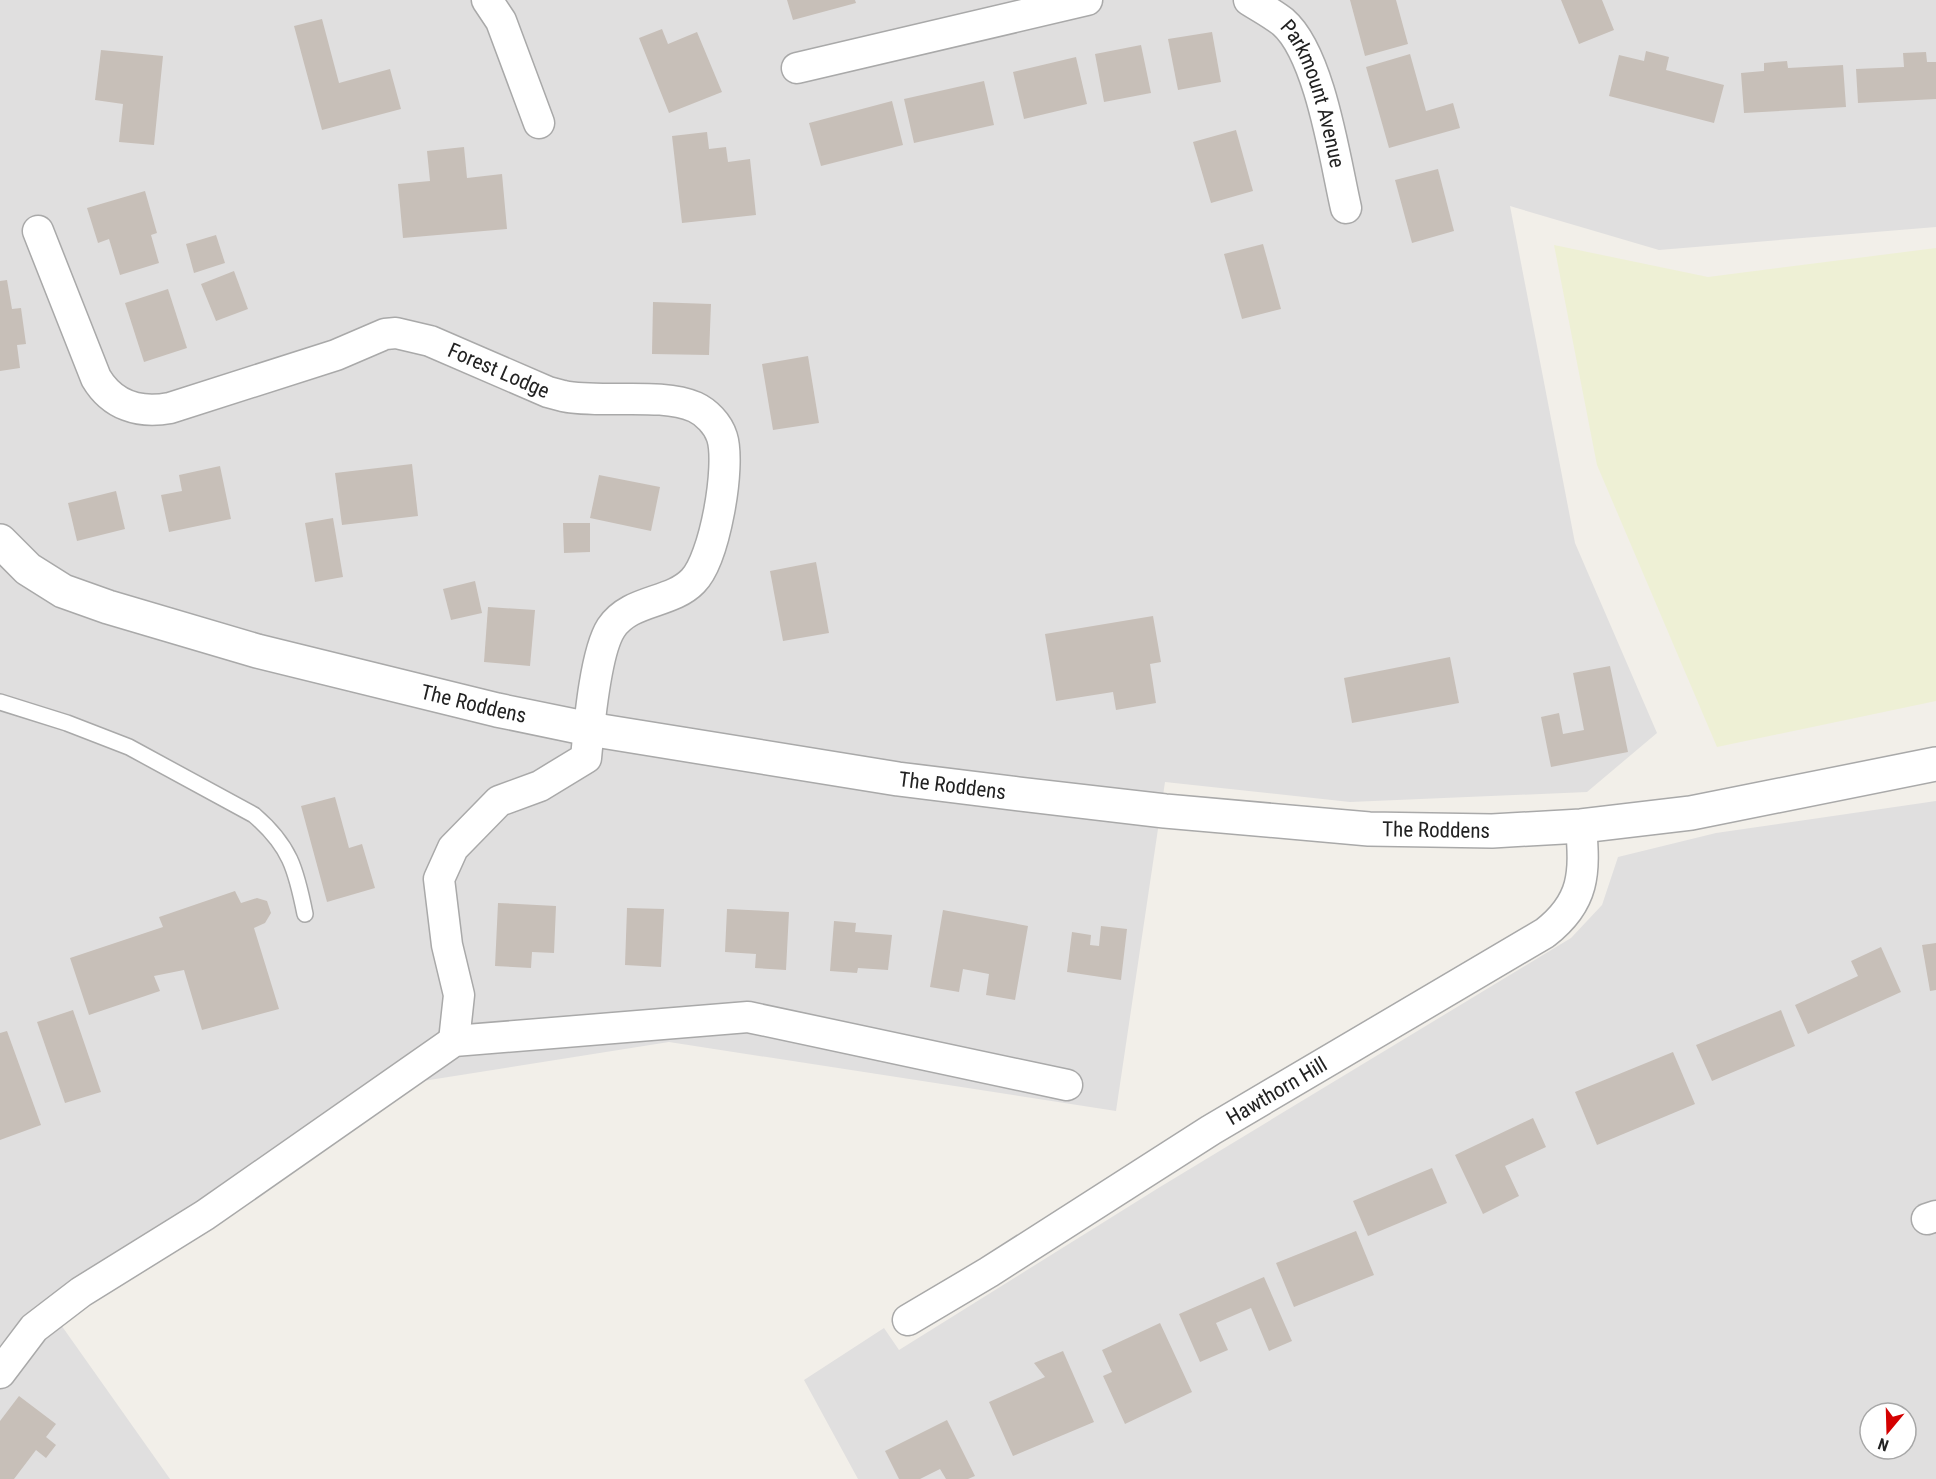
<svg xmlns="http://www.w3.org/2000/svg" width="1936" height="1479" viewBox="0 0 1936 1479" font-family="'Roboto Condensed',sans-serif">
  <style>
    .residential { fill: #e0dfdf; fill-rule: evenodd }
    .farmland { fill: #eef0d5 }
    .building { fill: #c7bfb8 }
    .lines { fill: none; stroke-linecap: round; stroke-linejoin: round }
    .service-casing { stroke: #a9a9a9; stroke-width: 18 }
    .minor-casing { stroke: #a9a9a9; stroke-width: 33 }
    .tertiary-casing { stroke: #a9a9a9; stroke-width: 36 }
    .service { stroke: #fff; stroke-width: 15 }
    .minor { stroke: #fff; stroke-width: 30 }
    .tertiary { stroke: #fff; stroke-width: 33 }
    .labels { text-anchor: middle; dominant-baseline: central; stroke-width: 4.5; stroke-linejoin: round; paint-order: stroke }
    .street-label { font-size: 21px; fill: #222; stroke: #fff }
  </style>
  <rect width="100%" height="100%" fill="#f2efe9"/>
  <g class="residential">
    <polygon points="0,0 1936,0 1936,227 1659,250 1510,206 1575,543 1657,733 1587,792 1350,802 1165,782 1116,1111 669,1042 423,1081 54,1315 170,1479 0,1479"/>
    <path d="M1936 801V1479H858L804 1380 884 1328 899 1350 1160 1187 1571 938 1602 905 1618 857 1716 833ZM1870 1413H1906V1449H1870Z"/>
  </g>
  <polygon class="farmland" points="1554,245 1708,277 1936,248 1936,701 1717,747 1597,465"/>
  <g class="building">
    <polygon points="787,0 855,0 856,3 793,20"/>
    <polygon points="1350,0 1396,0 1408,44 1365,56"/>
    <polygon points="1561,0 1602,0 1614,30 1579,44"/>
    <polygon points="322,19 339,83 390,69 401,109 322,130 294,26"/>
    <polygon points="662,29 668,44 697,32 722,92 669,113 639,38"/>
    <polygon points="1212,32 1221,82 1178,90 1168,39"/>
    <polygon points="1141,45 1151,93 1104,102 1095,54"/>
    <polygon points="101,50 163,56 154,145 119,142 123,104 95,100"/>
    <polygon points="1646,51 1669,57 1666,70 1724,85 1714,123 1609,96 1619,55 1644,61"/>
    <polygon points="1926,52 1927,62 1936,62 1936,99 1858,103 1856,69 1904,67 1903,53"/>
    <polygon points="1410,54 1426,111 1453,103 1460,128 1389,148 1366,67"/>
    <polygon points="1076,57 1087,104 1024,119 1013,72"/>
    <polygon points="1787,61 1788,68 1843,65 1846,107 1744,113 1741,73 1764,71 1764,63"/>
    <polygon points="984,81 994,125 914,143 904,99"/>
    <polygon points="892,101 903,145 821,166 809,123"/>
    <polygon points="1236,130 1253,191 1211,203 1193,142"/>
    <polygon points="707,132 709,149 726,147 728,162 750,159 756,215 682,223 672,136"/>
    <polygon points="464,147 467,178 502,174 507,229 403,238 398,184 430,181 427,151"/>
    <polygon points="1438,169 1454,231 1412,243 1395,180"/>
    <polygon points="145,191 157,233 151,235 159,263 120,275 109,239 98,243 87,208"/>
    <polygon points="216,235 225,263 194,273 186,244"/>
    <polygon points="1263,244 1281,309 1242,319 1224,254"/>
    <polygon points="234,271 248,309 216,321 201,284"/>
    <polygon points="7,280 12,309 21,308 26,344 17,345 20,368 0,371 0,281"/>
    <polygon points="168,289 187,348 144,362 125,303"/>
    <polygon points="653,302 711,304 709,355 652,354"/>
    <polygon points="808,356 819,423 773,430 762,364"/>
    <polygon points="412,464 418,516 342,525 335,473"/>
    <polygon points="220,466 231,519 169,532 161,495 182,491 179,475"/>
    <polygon points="599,475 660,487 651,531 590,518"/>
    <polygon points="116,491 125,529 77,541 68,503"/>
    <polygon points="333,518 343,577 315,582 305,523"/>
    <polygon points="563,523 590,523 590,552 564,553"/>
    <polygon points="816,562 829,633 783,641 770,571"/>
    <polygon points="475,581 482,613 451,620 443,589"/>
    <polygon points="488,607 535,610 530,666 484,662"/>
    <polygon points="1153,616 1161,662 1150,664 1156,703 1116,710 1113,692 1056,701 1045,634"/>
    <polygon points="1450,657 1459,703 1352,723 1344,678"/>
    <polygon points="1610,666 1628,752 1551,767 1541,717 1559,713 1563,734 1584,730 1573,673"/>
    <polygon points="335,797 349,848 362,844 375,888 327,902 301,806"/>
    <polygon points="235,891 241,903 257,898 267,901 271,913 265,923 254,928 279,1009 202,1030 184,970 154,976 160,991 89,1015 70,958 163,927 159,917"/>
    <polygon points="498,903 556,906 554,953 532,952 531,968 495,966"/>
    <polygon points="627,908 664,909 661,967 625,965"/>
    <polygon points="727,909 789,912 786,970 755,968 756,954 725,952"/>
    <polygon points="943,910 1028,926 1015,1000 986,995 989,974 963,969 959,992 930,987"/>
    <polygon points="834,921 856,923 855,932 892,935 888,970 858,968 857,973 830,971"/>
    <polygon points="1101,926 1127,929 1121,980 1067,972 1072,932 1091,935 1090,945 1099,946"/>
    <polygon points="1936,943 1936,990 1930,991 1922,945"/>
    <polygon points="1881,947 1901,992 1808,1034 1795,1005 1858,976 1851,961"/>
    <polygon points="73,1010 101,1092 65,1103 37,1022"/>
    <polygon points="1781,1010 1795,1046 1712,1081 1696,1045"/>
    <polygon points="7,1031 41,1125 0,1140 0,1033"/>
    <polygon points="1673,1052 1695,1104 1597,1145 1575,1092"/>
    <polygon points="1533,1118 1546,1147 1505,1166 1519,1196 1483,1214 1455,1155"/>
    <polygon points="1432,1168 1447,1203 1368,1236 1353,1201"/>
    <polygon points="1356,1231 1374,1275 1294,1307 1276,1263"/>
    <polygon points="1264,1277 1292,1341 1269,1351 1251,1308 1216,1323 1228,1350 1200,1362 1179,1314"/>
    <polygon points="1160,1323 1192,1392 1125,1424 1103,1376 1112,1372 1102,1350"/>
    <polygon points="1063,1351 1094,1422 1013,1456 989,1402 1045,1377 1034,1363"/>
    <polygon points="19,1396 56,1424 46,1437 56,1445 46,1458 36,1450 14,1479 0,1479 0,1421"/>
    <polygon points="947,1420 975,1476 968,1479 946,1479 940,1469 920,1479 899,1479 885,1451"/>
  </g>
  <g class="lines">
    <g class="service-casing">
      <path id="service" d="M0 702 67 723 129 747 254 815C290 846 296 869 305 914"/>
    </g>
    <g class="minor-casing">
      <g id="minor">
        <polyline points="487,0 501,21 539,123"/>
        <path id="s1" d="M1249 0C1260 7 1273 14 1283 22 1320 54 1335 160 1346 208"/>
        <polyline points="797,68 1087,0"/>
        <path id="s2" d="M38 231 96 378C112 405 139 414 170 408L336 355 385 334 396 333 430 341 548 392 563 396C601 404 661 392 695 407 706 412 718 424 722 437 731 465 715 559 693 581 671 604 630 599 611 628 595 653 589 727 586 758L540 786 499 801 453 848 439 879 447 945 459 995 454 1041"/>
        <polyline points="1927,1219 1936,1216"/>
        <path id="s3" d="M908 1320 989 1272 1211 1130 1545 933C1585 902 1585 873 1581 826"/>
        <polyline points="0,1373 34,1328 81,1292 205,1215 454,1041 748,1017 1067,1085"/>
      </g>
    </g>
    <g class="tertiary-casing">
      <g id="tertiary">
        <path id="s4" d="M0 541 28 569 63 591 108 607 257 651 497 710 589 729 898 779 1019 794 1165 811 1369 829 1492 831 1581 826 1691 813 1936 764"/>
      </g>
    </g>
    <use href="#service" class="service"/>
    <use href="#minor" class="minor"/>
    <use href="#tertiary" class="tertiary"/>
  </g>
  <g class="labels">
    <g class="street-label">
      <text stroke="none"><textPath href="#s1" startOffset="120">Parkmount Avenue</textPath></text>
      <text stroke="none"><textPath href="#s2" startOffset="592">Forest Lodge</textPath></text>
      <text stroke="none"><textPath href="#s4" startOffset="507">The Roddens</textPath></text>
      <text stroke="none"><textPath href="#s4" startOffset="993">The Roddens</textPath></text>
      <text stroke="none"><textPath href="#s4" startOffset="1479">The Roddens</textPath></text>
      <text stroke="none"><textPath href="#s3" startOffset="434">Hawthorn Hill</textPath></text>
    </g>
  </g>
  <g transform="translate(1888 1431) rotate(199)"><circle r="28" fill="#ffffff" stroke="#a7a7a7" stroke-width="1.5"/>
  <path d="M0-4.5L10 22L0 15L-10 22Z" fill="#d40000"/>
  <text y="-9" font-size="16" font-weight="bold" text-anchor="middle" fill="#222222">N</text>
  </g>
</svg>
